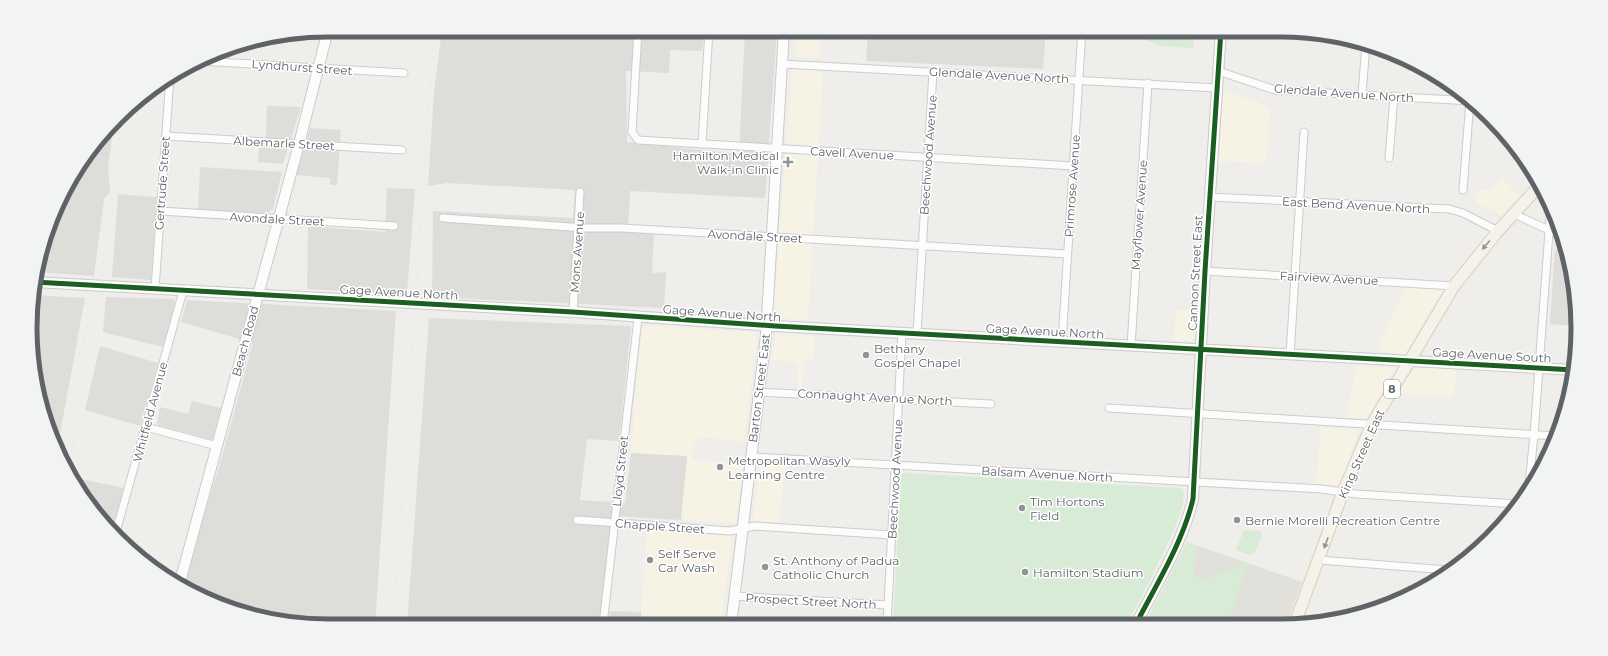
<svg xmlns="http://www.w3.org/2000/svg" width="1608" height="656" viewBox="0 0 1608 656" font-family="Montserrat,sans-serif">
  <style>
    .commercial { fill: #f7f3e4 }
    .industrial { fill: #dfddda }
    .education { fill: #e2e0da }
    .green { fill: #d8ebd6 }
    .lines { fill: none; stroke-linecap: round; stroke-linejoin: round }
    .street-casing { stroke: #cbcccc; stroke-width: 9 }
    .secondary-casing { stroke: #cacacb; stroke-width: 12 }
    .primary-casing { stroke: #d7ceb8; stroke-width: 13 }
    .street { stroke: #fdfcfc; stroke-width: 7 }
    .secondary { stroke: #fdfcfc; stroke-width: 10 }
    .primary { stroke: #f4f2e9; stroke-width: 11 }
    .rail { stroke: #e4e4e4; stroke-width: 2; stroke-dasharray: 1 5; stroke-linecap: butt }
    .cycleway-casing { stroke: #fff; stroke-width: 8 }
    .cycleway { stroke: #1b5e20; stroke-width: 5 }
    .oneway { fill: #939595 }
    .poi-dot { fill: #919496; stroke: #fff; stroke-width: 1.5 }
    .labels { text-anchor: middle; dominant-baseline: central; stroke-width: 3; stroke-linejoin: round; paint-order: stroke }
    .shield { fill: #fff; stroke: #8f9295; stroke-width: 1 }
    .shield-label { font-size: 11px; font-weight: bold; fill: #5f6368 }
    .street-label { font-size: 12px; fill: #5f6368; stroke: #fff }
    .poi-label { font-size: 12px; fill: #5f6368; stroke: #fff; text-anchor: start }
    .rim { fill: none; stroke: #5f6368; stroke-width: 5 }
  </style>
  <rect width="100%" height="100%" fill="#efeeea"/>
  <g class="commercial">
    <polygon points="796,30 820,30 820,58 795,57"/>
    <polygon points="792,69 823,70 808,320 773,317"/>
    <polygon points="1224,89 1270,108 1266,163 1218,161"/>
    <polygon points="1502,179 1519,195 1501,215 1474,202 1476,190 1490,190"/>
    <polygon points="1406,284 1444,289 1405,354 1377,351"/>
    <polygon points="1176,310 1195,311 1193,341 1174,340"/>
    <polygon points="642,326 755,332 757,336 744,442 700,437 694,444 692,460 742,464 736,523 681,520 687,456 631,453"/>
    <polygon points="776,333 815,336 813,360 804,359 802,386 797,385 798,363 772,360"/>
    <polygon points="1357,366 1394,368 1367,418 1346,417"/>
    <polygon points="1415,368 1456,368 1454,397 1396,394"/>
    <polygon points="1321,428 1359,429 1340,485 1316,484"/>
    <polygon points="786,464 779,523 755,522 753,519 760,466"/>
    <polygon points="647,530 732,536 721,625 640,624"/>
  </g>
  <g class="industrial">
    <polygon points="442,30 704,30 702,51 670,50 669,73 626,71 627,142 739,154 745,30 777,30 765,198 630,191 628,233 654,233 652,273 666,272 664,308 432,297 433,211 573,218 575,190 447,183 428,186 434,91"/>
    <polygon points="868,30 1046,30 1043,69 866,61"/>
    <polygon points="267,106 301,107 283,164 258,162 259,146 266,137"/>
    <polygon points="114,126 108,165 110,192 104,199 94,276 36,272 46,232 70,179"/>
    <polygon points="310,128 341,130 337,185 330,185 330,178 296,175"/>
    <polygon points="200,167 282,172 273,209 266,214 198,210"/>
    <polygon points="387,188 415,189 407,294 307,289 308,226 385,232"/>
    <polygon points="118,194 157,197 151,280 112,277"/>
    <polygon points="1555,249 1569,256 1577,308 1577,326 1550,324"/>
    <polygon points="33,295 85,298 57,450 53,442 36,386"/>
    <polygon points="106,297 173,299 175,303 163,347 103,332"/>
    <polygon points="187,300 396,311 375,626 328,626 232,610 183,584 221,460 253,343 181,322"/>
    <polygon points="429,318 631,326 619,441 587,439 580,500 625,503 631,453 687,456 681,520 612,516 600,625 407,626"/>
    <polygon points="100,346 158,363 140,426 85,410"/>
    <polygon points="192,401 221,408 212,440 157,425 160,407 188,414"/>
    <polygon points="76,478 124,488 112,528 80,493 75,484"/>
    <polygon points="610,611 641,612 641,624 654,625 609,625"/>
  </g>
  <polygon class="education" points="1187,542 1302,582 1287,623 1146,624"/>
  <g class="green">
    <polygon points="1127,30 1194,30 1193,48 1159,46"/>
    <path d="M904 473 1179 488 1183 490C1191 509 1138 602 1127 624L893 625 901 475Z"/>
    <polygon points="1244,530 1260,531 1262,534 1255,553 1250,555 1236,550"/>
    <polygon points="1187,542 1196,546 1194,575 1198,580 1202,581 1241,565 1244,561 1248,563 1228,624 1145,624"/>
  </g>
  <g class="lines">
    <g class="street-casing">
      <g id="street">
        <polyline points="638,30 632,132 638,140 1073,166"/>
        <polyline points="199,61 404,73"/>
        <polyline points="782,64 1217,88"/>
        <polyline points="1218,71 1275,90 1472,101"/>
        <polyline points="1362,94 1366,44"/>
        <polyline points="166,136 402,150"/>
        <polyline points="702,144 709,30"/>
        <polyline points="1389,158 1394,96"/>
        <polyline points="1463,190 1470,101"/>
        <polyline points="1210,197 1449,209 1463,213 1498,231"/>
        <polyline points="161,211 394,226"/>
        <polyline points="1514,214 1562,236"/>
        <polyline points="443,218 584,228 622,228 1067,254"/>
        <polyline points="1205,271 1454,286"/>
        <polyline points="155,289 170,76"/>
        <polyline points="573,312 580,192"/>
        <polyline points="917,333 933,72"/>
        <polyline points="1062,342 1082,30"/>
        <polyline points="1131,346 1148,83"/>
        <polyline points="1290,355 1304,132"/>
        <polyline points="758,392 991,404"/>
        <polyline points="1109,408 1556,436"/>
        <polyline points="146,427 217,446"/>
        <polyline points="751,457 1322,489 1356,494 1518,504"/>
        <polyline points="1528,494 1534,435 1551,205"/>
        <polyline points="577,520 730,531 755,526 892,535"/>
        <polyline points="116,532 183,291"/>
        <polyline points="1319,560 1448,570"/>
        <polyline points="734,596 888,605"/>
        <polyline points="603,625 638,318"/>
        <polyline points="887,625 902,333"/>
      </g>
    </g>
    <g class="secondary-casing">
      <g id="secondary">
        <polyline points="34,282 573,312 775,326 1575,370"/>
        <polyline points="180,582 299,144 328,30"/>
        <path d="M1136 624C1156 585 1183 542 1193 499L1205 271 1221 30"/>
        <polyline points="731,625 766,335 784,30"/>
      </g>
    </g>
    <g class="primary-casing">
      <polyline id="primary" points="1295,623 1343,492 1372,424 1454,286 1498,231 1540,185"/>
    </g>
    <use href="#street" class="street"/>
    <use href="#secondary" class="secondary"/>
    <use href="#primary" class="primary"/>
    <g class="rail">
      <polyline points="1116,30 1568,252"/>
      <path d="M40 399C79 377 86 336 95 296"/>
      <polyline points="68,471 100,300 122,115"/>
      <polyline points="393,626 434,30"/>
    </g>
    <g class="cycleway-casing">
      <g id="cycleway">
        <polyline points="34,282 573,312 775,326 1575,370"/>
        <path d="M1136 624C1156 585 1183 542 1193 499L1205 271 1221 30"/>
      </g>
    </g>
    <use href="#cycleway" class="cycleway"/>
  </g>
  <defs><path id="oneway-solid" d="M-6-.8H1V-3.2L6.5 0L1 3.2V.8H-6Z"/></defs>
  <g class="oneway">
    <use href="#oneway-solid" transform="translate(1486 245) rotate(130)"/>
    <use href="#oneway-solid" transform="translate(1326 543) rotate(110)"/>
  </g>
  <g class="poi-dot">
    <path d="M786 156h4v4h4v4h-4v4h-4v-4h-4v-4h4z"/>
    <circle cx="866" cy="355" r="4"/>
    <circle cx="720" cy="467" r="4"/>
    <circle cx="1022" cy="508" r="4"/>
    <circle cx="1237" cy="520" r="4"/>
    <circle cx="650" cy="560" r="4"/>
    <circle cx="765" cy="567" r="4"/>
    <circle cx="1025" cy="572" r="4"/>
  </g>
  <g class="labels">
    <rect class="shield" x="1384" y="380" width="16" height="18" rx="3"/>
    <g class="shield-label">
      <text x="1392" y="389">8</text>
    </g>
    <g class="street-label">
      <text transform="translate(302 67) rotate(4)">Lyndhurst Street</text>
      <text transform="translate(999 75) rotate(3)">Glendale Avenue North</text>
      <text transform="translate(1344 93) rotate(4)">Glendale Avenue North</text>
      <text transform="translate(284 143) rotate(3)">Albemarle Street</text>
      <text transform="translate(852 153) rotate(3)">Cavell Avenue</text>
      <text transform="translate(928 155) rotate(-86)">Beechwood Avenue</text>
      <text transform="translate(162 183) rotate(-86)">Gertrude Street</text>
      <text transform="translate(1072 186) rotate(-86)">Primrose Avenue</text>
      <text transform="translate(1356 205) rotate(3)">East Bend Avenue North</text>
      <text transform="translate(1139 215) rotate(-86)">Mayflower Avenue</text>
      <text transform="translate(277 219) rotate(3)">Avondale Street</text>
      <text transform="translate(755 236) rotate(3)">Avondale Street</text>
      <text transform="translate(577 252) rotate(-86)">Mons Avenue</text>
      <text transform="translate(1195 273) rotate(-87)">Cannon Street East</text>
      <text transform="translate(1329 278) rotate(3)">Fairview Avenue</text>
      <text transform="translate(399 292) rotate(3)">Gage Avenue North</text>
      <text transform="translate(722 313) rotate(4)">Gage Avenue North</text>
      <text transform="translate(1045 331) rotate(3)">Gage Avenue North</text>
      <text transform="translate(245 341) rotate(-75)">Beach Road</text>
      <text transform="translate(1492 355) rotate(3)">Gage Avenue South</text>
      <text transform="translate(759 388) rotate(-83)">Barton Street East</text>
      <text transform="translate(875 397) rotate(3)">Connaught Avenue North</text>
      <text transform="translate(150 412) rotate(-75)">Whitfield Avenue</text>
      <text transform="translate(1361 454) rotate(-66)">King Street East</text>
      <text transform="translate(620 471) rotate(-84)">Lloyd Street</text>
      <text transform="translate(1047 474) rotate(3)">Balsam Avenue North</text>
      <text transform="translate(895 479) rotate(-87)">Beechwood Avenue</text>
      <text transform="translate(660 526) rotate(4)">Chapple Street</text>
      <text transform="translate(811 601) rotate(3)">Prospect Street North</text>
    </g>
    <g class="poi-label">
      <text x="779" y="155" text-anchor="end">Hamilton Medical<tspan x="779" dy="14">Walk-in Clinic</tspan></text>
      <text x="874" y="348">Bethany<tspan x="874" dy="14">Gospel Chapel</tspan></text>
      <text x="728" y="460">Metropolitan Wasyly<tspan x="728" dy="14">Learning Centre</tspan></text>
      <text x="1030" y="501">Tim Hortons<tspan x="1030" dy="14">Field</tspan></text>
      <text x="1245" y="520">Bernie Morelli Recreation Centre</text>
      <text x="658" y="553">Self Serve<tspan x="658" dy="14">Car Wash</tspan></text>
      <text x="773" y="560">St. Anthony of Padua<tspan x="773" dy="14">Catholic Church</tspan></text>
      <text x="1033" y="572">Hamilton Stadium</text>
    </g>
  </g>
  <path d="M0 0H1608V656H0ZM328 37H1280A291 291 0 0 1 1571 328V328A291 291 0 0 1 1280 619H328A291 291 0 0 1 37 328V328A291 291 0 0 1 328 37Z" fill="#f2f3f3" fill-rule="evenodd"/>
  <path class="rim" d="M328 37H1280A291 291 0 0 1 1571 328V328A291 291 0 0 1 1280 619H328A291 291 0 0 1 37 328V328A291 291 0 0 1 328 37Z"/>
</svg>
